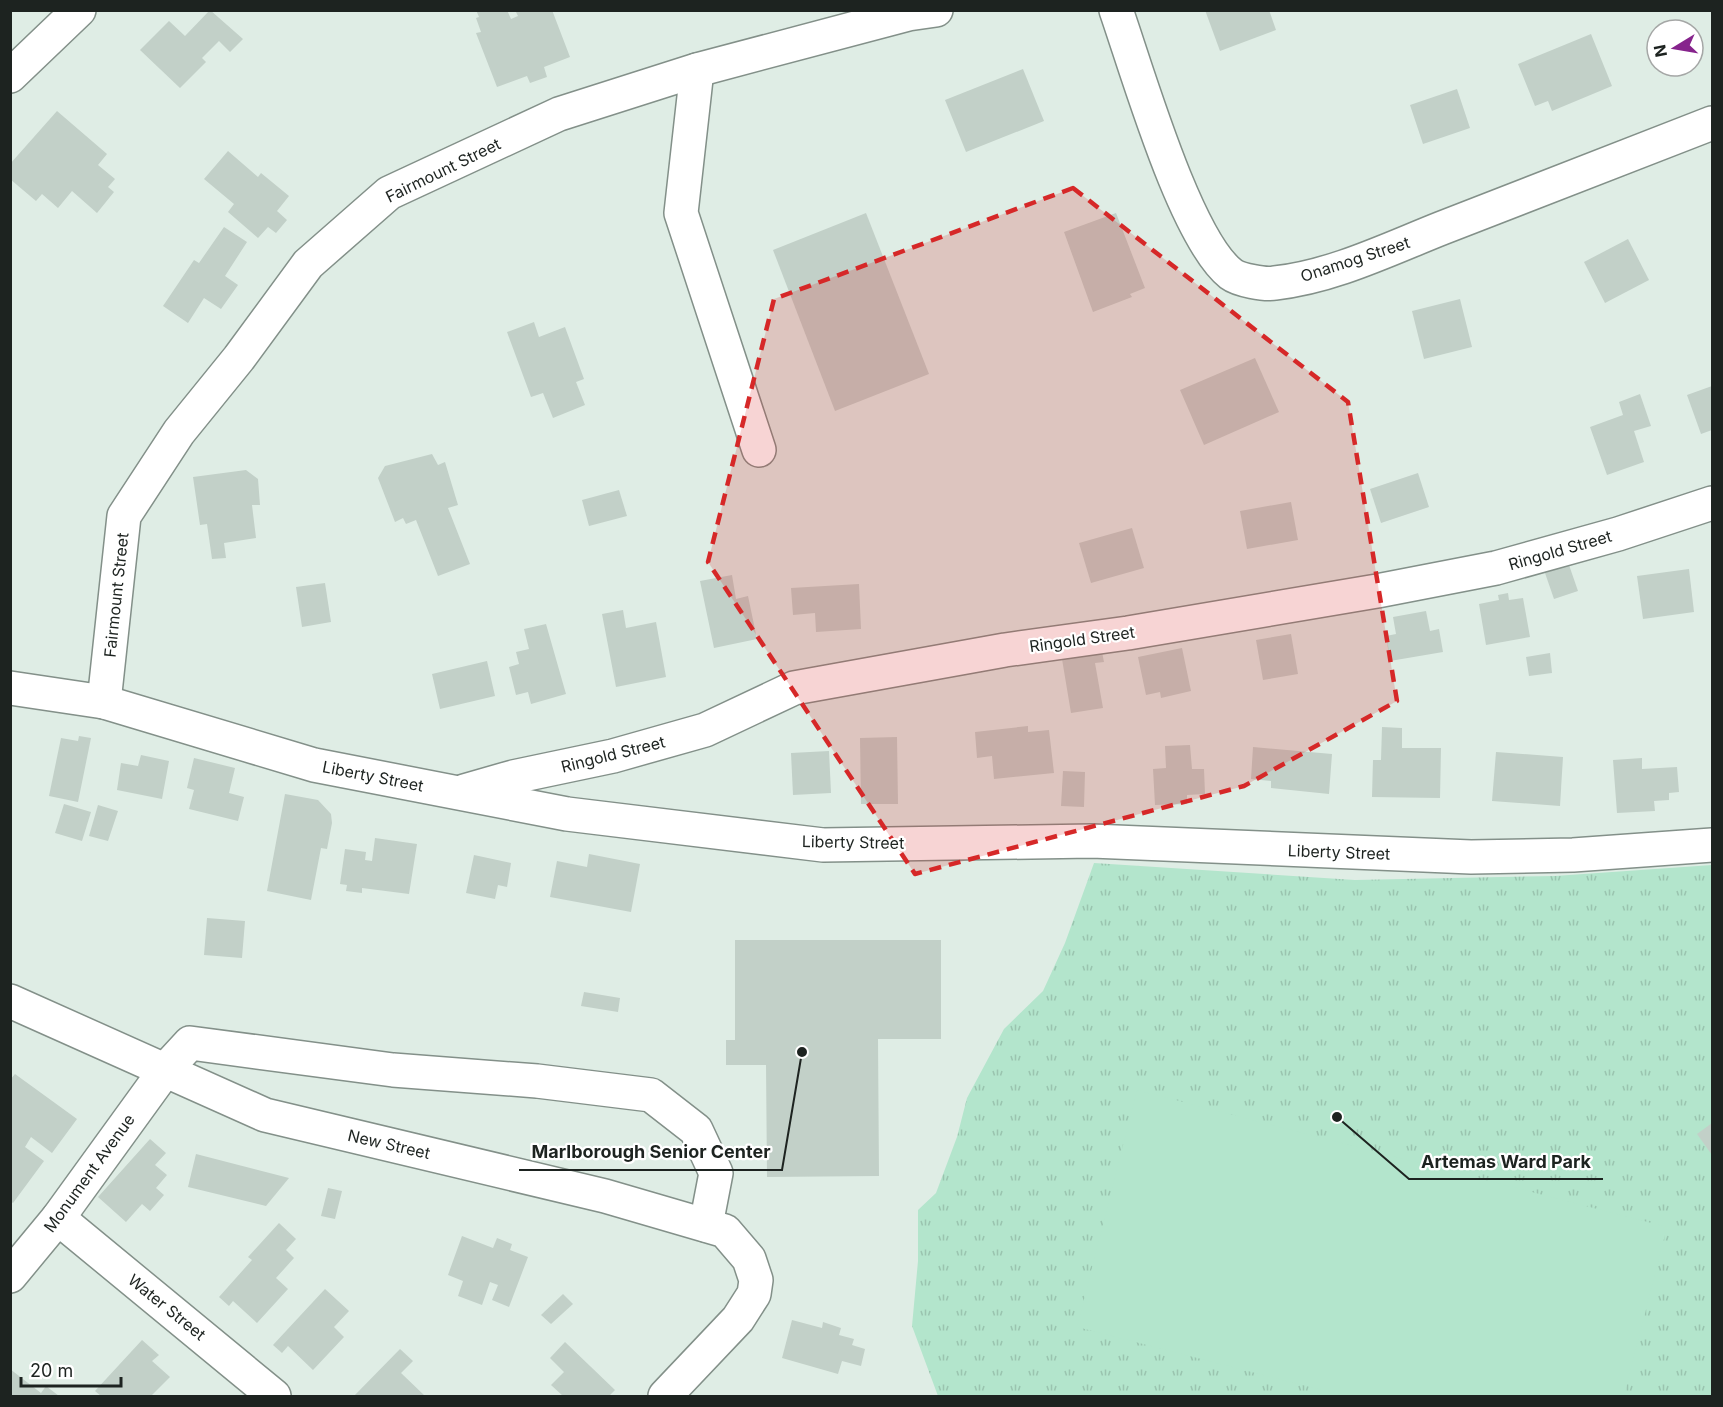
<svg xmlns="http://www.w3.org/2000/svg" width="1723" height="1407" viewBox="0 0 1723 1407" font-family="Inter,sans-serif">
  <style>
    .grass { fill: url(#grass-tufts) }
    .pitch { fill: #b3e5cc }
    .building { fill: #c2d0c8 }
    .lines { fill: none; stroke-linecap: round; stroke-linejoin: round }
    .minor-casing { stroke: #839089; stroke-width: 36 }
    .minor { stroke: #fff; stroke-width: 33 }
    .marked { fill: #d62828; fill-opacity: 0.2; stroke: #d62828; stroke-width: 4.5; stroke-dasharray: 12 8; stroke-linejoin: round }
    .labels { text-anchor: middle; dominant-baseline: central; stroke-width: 4.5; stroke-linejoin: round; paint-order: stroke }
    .street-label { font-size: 16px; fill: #1d2320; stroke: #fff }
    .leader { fill: none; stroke: #1d2320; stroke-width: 2 }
    .callout-dot { fill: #1d2320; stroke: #fff; stroke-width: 2 }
    .callout-label { font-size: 18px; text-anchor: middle; font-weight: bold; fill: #1d2320; stroke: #fff; stroke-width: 4.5; stroke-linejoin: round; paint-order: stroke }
  </style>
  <defs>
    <pattern id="grass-tufts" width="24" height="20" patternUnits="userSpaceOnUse" patternTransform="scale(1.5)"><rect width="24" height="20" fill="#b3e5cc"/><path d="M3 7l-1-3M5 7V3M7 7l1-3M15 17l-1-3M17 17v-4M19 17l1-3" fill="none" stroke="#9ac4af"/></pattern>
  </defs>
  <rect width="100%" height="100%" fill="#dfede5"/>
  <polygon class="grass" points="1094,863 1355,880 1555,876 1712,865 1712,1396 938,1396 912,1326 918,1261 918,1210 936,1193 957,1137 967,1098 1004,1029 1043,991 1065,943"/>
  <polygon class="pitch" points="1137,1090 1667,1227 1624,1396 1345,1396 1077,1327"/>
  <g class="building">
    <polygon points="210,10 243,39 230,52 219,41 202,58 206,62 180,88 140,50 169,21 185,36"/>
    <polygon points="476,10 507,10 511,19 518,16 515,10 552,10 570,57 544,67 547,77 530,83 527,76 497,87 476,33 481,32 476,18 479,17"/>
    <polygon points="1205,10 1269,10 1276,30 1220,51"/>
    <polygon points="1591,34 1612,86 1552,111 1548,101 1535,106 1518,64"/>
    <polygon points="1023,69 1044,121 966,152 945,100"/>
    <polygon points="1457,89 1470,128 1423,144 1410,105"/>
    <polygon points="57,111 107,154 98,165 115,179 108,187 114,192 97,213 72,191 58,208 42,194 36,201 10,179 10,164"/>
    <polygon points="228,151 258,177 261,173 289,196 277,211 287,220 276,233 268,227 258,238 228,212 234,204 204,179"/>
    <polygon points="866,213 929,374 835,411 773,250"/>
    <polygon points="1116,213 1145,288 1130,294 1132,297 1093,312 1064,232"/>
    <polygon points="224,227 247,242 225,276 238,285 221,309 204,298 188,323 163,306 194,260 199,263"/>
    <polygon points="1628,239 1649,280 1605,303 1584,262"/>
    <polygon points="1460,299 1472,347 1424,359 1412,311"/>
    <polygon points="534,322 539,337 565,327 584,379 576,382 585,405 553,418 543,393 531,397 507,332"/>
    <polygon points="1255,358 1279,412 1204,445 1180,390"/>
    <polygon points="1712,386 1712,430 1701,434 1687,395"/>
    <polygon points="1640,394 1651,426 1634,431 1644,462 1607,475 1590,427 1623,415 1619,402"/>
    <polygon points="432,454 438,465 445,462 458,505 448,508 470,564 438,576 416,520 406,524 403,518 395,522 378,478 385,466"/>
    <polygon points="246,470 258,479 260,505 252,505 256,538 224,543 226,558 212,559 207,524 200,525 193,477"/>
    <polygon points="1418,473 1429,507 1381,523 1370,489"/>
    <polygon points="619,490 627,516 589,526 582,500"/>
    <polygon points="1291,502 1298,540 1247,549 1240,511"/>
    <polygon points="1132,528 1144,568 1091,583 1079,543"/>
    <polygon points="1569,565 1578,591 1554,599 1545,573"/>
    <polygon points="1689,569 1694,612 1643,619 1637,576"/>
    <polygon points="732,575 736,599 748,596 757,639 714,648 700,581"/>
    <polygon points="325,583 331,622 302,627 296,587"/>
    <polygon points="859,584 861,629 816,632 815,613 793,615 791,588"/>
    <polygon points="1508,593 1509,600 1523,598 1530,637 1486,645 1479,604 1499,600 1498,595"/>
    <polygon points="623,610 626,628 656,622 666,677 616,687 602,614"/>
    <polygon points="1426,611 1430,631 1439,629 1443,652 1390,661 1386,636 1396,634 1393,617"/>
    <polygon points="546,624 566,694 531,704 528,692 516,695 509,667 519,664 516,652 529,649 524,629"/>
    <polygon points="1291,634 1298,674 1263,680 1256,640"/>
    <polygon points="1182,648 1191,691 1161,698 1160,692 1146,695 1138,657"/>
    <polygon points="1102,652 1104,662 1095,663 1103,708 1071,713 1062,659"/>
    <polygon points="1550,653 1552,673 1529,676 1526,657"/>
    <polygon points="487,661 495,696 440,709 432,674"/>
    <polygon points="1028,726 1028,732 1049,730 1054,773 994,779 992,756 977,758 975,732"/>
    <polygon points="1382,727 1402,728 1402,748 1441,748 1440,798 1372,797 1373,760 1381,760"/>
    <polygon points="79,736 91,738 78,802 49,796 61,738 78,741"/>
    <polygon points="897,737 898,804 861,804 860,738"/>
    <polygon points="1190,745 1192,769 1204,769 1205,794 1187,795 1187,804 1155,805 1153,769 1166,768 1165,746"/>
    <polygon points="1253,747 1332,754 1329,794 1271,788 1271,781 1251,779"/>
    <polygon points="829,751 831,793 793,795 791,753"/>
    <polygon points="1496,752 1563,757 1560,806 1492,801"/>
    <polygon points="141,755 169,761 162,799 117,790 121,763 138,766"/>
    <polygon points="194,758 235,768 229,793 244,797 238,821 189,809 194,790 187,788"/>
    <polygon points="1642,758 1642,769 1677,767 1679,792 1669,793 1669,800 1654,801 1655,811 1617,813 1613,760"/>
    <polygon points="1063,771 1085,772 1084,807 1061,806"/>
    <polygon points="285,794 318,800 331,814 332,823 327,849 321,848 311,900 267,891"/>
    <polygon points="64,804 91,812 82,841 55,833"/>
    <polygon points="98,805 118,811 108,841 89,836"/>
    <polygon points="375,838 417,844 409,894 362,888 362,893 346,891 347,885 340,884 345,849 366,852 365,860 372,861"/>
    <polygon points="589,854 640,864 631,912 550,897 557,861 587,867"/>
    <polygon points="474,855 511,863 507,887 498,885 495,899 466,893"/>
    <polygon points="207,918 245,921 242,958 204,955"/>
    <polygon points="735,940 941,940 941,1039 878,1039 879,1176 767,1177 766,1065 726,1065 726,1040 735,1040"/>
    <polygon points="584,992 620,998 618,1012 581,1006"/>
    <polygon points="15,1074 77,1119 52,1153 31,1137 25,1147 44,1161 13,1203 10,1201 10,1080"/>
    <polygon points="1712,1123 1712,1155 1697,1134"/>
    <polygon points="150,1139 166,1153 155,1165 167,1175 156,1188 164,1195 150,1211 142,1204 126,1222 98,1197"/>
    <polygon points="196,1154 289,1178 266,1206 188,1187"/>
    <polygon points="328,1188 342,1191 335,1219 321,1216"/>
    <polygon points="279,1223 296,1239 286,1250 294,1258 276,1278 288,1289 257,1323 233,1301 229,1306 219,1297 252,1260 248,1257"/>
    <polygon points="462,1236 493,1248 497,1238 512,1244 510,1250 528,1257 509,1307 492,1300 498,1285 490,1282 482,1305 458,1296 463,1281 448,1275"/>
    <polygon points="325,1289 349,1311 334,1327 344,1337 313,1370 288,1346 282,1353 273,1345"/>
    <polygon points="563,1294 573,1304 551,1324 541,1315"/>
    <polygon points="792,1320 822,1328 823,1322 841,1328 839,1335 854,1339 852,1345 865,1349 861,1366 842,1361 838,1374 782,1358"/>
    <polygon points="142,1340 159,1355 152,1361 170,1377 151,1396 101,1396 95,1391"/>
    <polygon points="565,1342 615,1390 609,1396 563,1396 551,1385 564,1372 550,1358"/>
    <polygon points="400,1349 413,1361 401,1373 425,1396 354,1396"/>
    <polygon points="10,1369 41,1393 46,1386 59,1396 10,1396"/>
  </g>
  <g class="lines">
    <g class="minor-casing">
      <g id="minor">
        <path d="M1116 10C1137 70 1185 238 1231 274 1239 280 1265 285 1275 283 1332 277 1389 249 1442 228 1532 193 1622 158 1712 123"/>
        <polyline points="697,70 681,213 759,450"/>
        <polyline points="10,76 79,10"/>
        <polyline points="10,688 104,702 314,765 567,814 823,845 1092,841 1471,857 1573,855 1712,845"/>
        <polyline points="104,702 124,516 179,432 239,358 308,264 389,193 559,114 697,70 908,14 936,10"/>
        <polyline points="464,791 513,777 613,756 705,730 794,688 1005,650 1128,633 1377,591 1496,568 1618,534 1712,503"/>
        <polyline points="10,1001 265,1115 605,1196 725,1231 749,1259 756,1280 754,1294 738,1319 665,1396"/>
        <polyline points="58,1218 274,1396"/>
        <polyline points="10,1276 58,1218 166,1069 190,1043 393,1070 537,1081 651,1095 696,1130 716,1173 706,1225"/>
      </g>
    </g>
    <use href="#minor" class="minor"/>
  </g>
  <path class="marked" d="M1073 188 1348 402 1397 701 1244 786 915 874 708 562 774 299Z"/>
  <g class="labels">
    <g class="street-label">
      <text transform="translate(443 170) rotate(-26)">Fairmount Street</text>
      <text transform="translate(1355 259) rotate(-18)">Onamog Street</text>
      <text transform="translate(1560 550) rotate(-16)">Ringold Street</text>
      <text transform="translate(116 595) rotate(-84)">Fairmount Street</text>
      <text transform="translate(1082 639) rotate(-8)">Ringold Street</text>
      <text transform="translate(613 754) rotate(-14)">Ringold Street</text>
      <text transform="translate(373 776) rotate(11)">Liberty Street</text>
      <text transform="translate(853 842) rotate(1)">Liberty Street</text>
      <text transform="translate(1339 852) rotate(2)">Liberty Street</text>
      <text transform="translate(389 1144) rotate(13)">New Street</text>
      <text transform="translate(89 1173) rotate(-54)">Monument Avenue</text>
      <text transform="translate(167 1307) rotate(39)">Water Street</text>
    </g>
  </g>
  <path class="leader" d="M802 1052L782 1170H519M1337 1117L1409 1179H1603"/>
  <g class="callout-dot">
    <circle cx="802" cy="1052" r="6"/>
    <circle cx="1337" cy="1117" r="6"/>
  </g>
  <g class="callout-label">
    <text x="651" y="1158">Marlborough Senior Center</text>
    <text x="1506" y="1168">Artemas Ward Park</text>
  </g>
  <rect width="1723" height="1407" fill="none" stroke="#1d2320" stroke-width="24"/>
  <g transform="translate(1675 48) rotate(259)"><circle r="28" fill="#ffffff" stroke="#a5a7a6" stroke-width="1.5"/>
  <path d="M0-4.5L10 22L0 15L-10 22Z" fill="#86238c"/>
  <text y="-9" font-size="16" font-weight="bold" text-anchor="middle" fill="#1d2320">N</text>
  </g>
  <path d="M21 1377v9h100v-9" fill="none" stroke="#1d2320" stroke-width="3"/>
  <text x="30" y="1377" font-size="18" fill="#1d2320" stroke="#ffffff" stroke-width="4.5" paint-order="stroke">20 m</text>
</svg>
